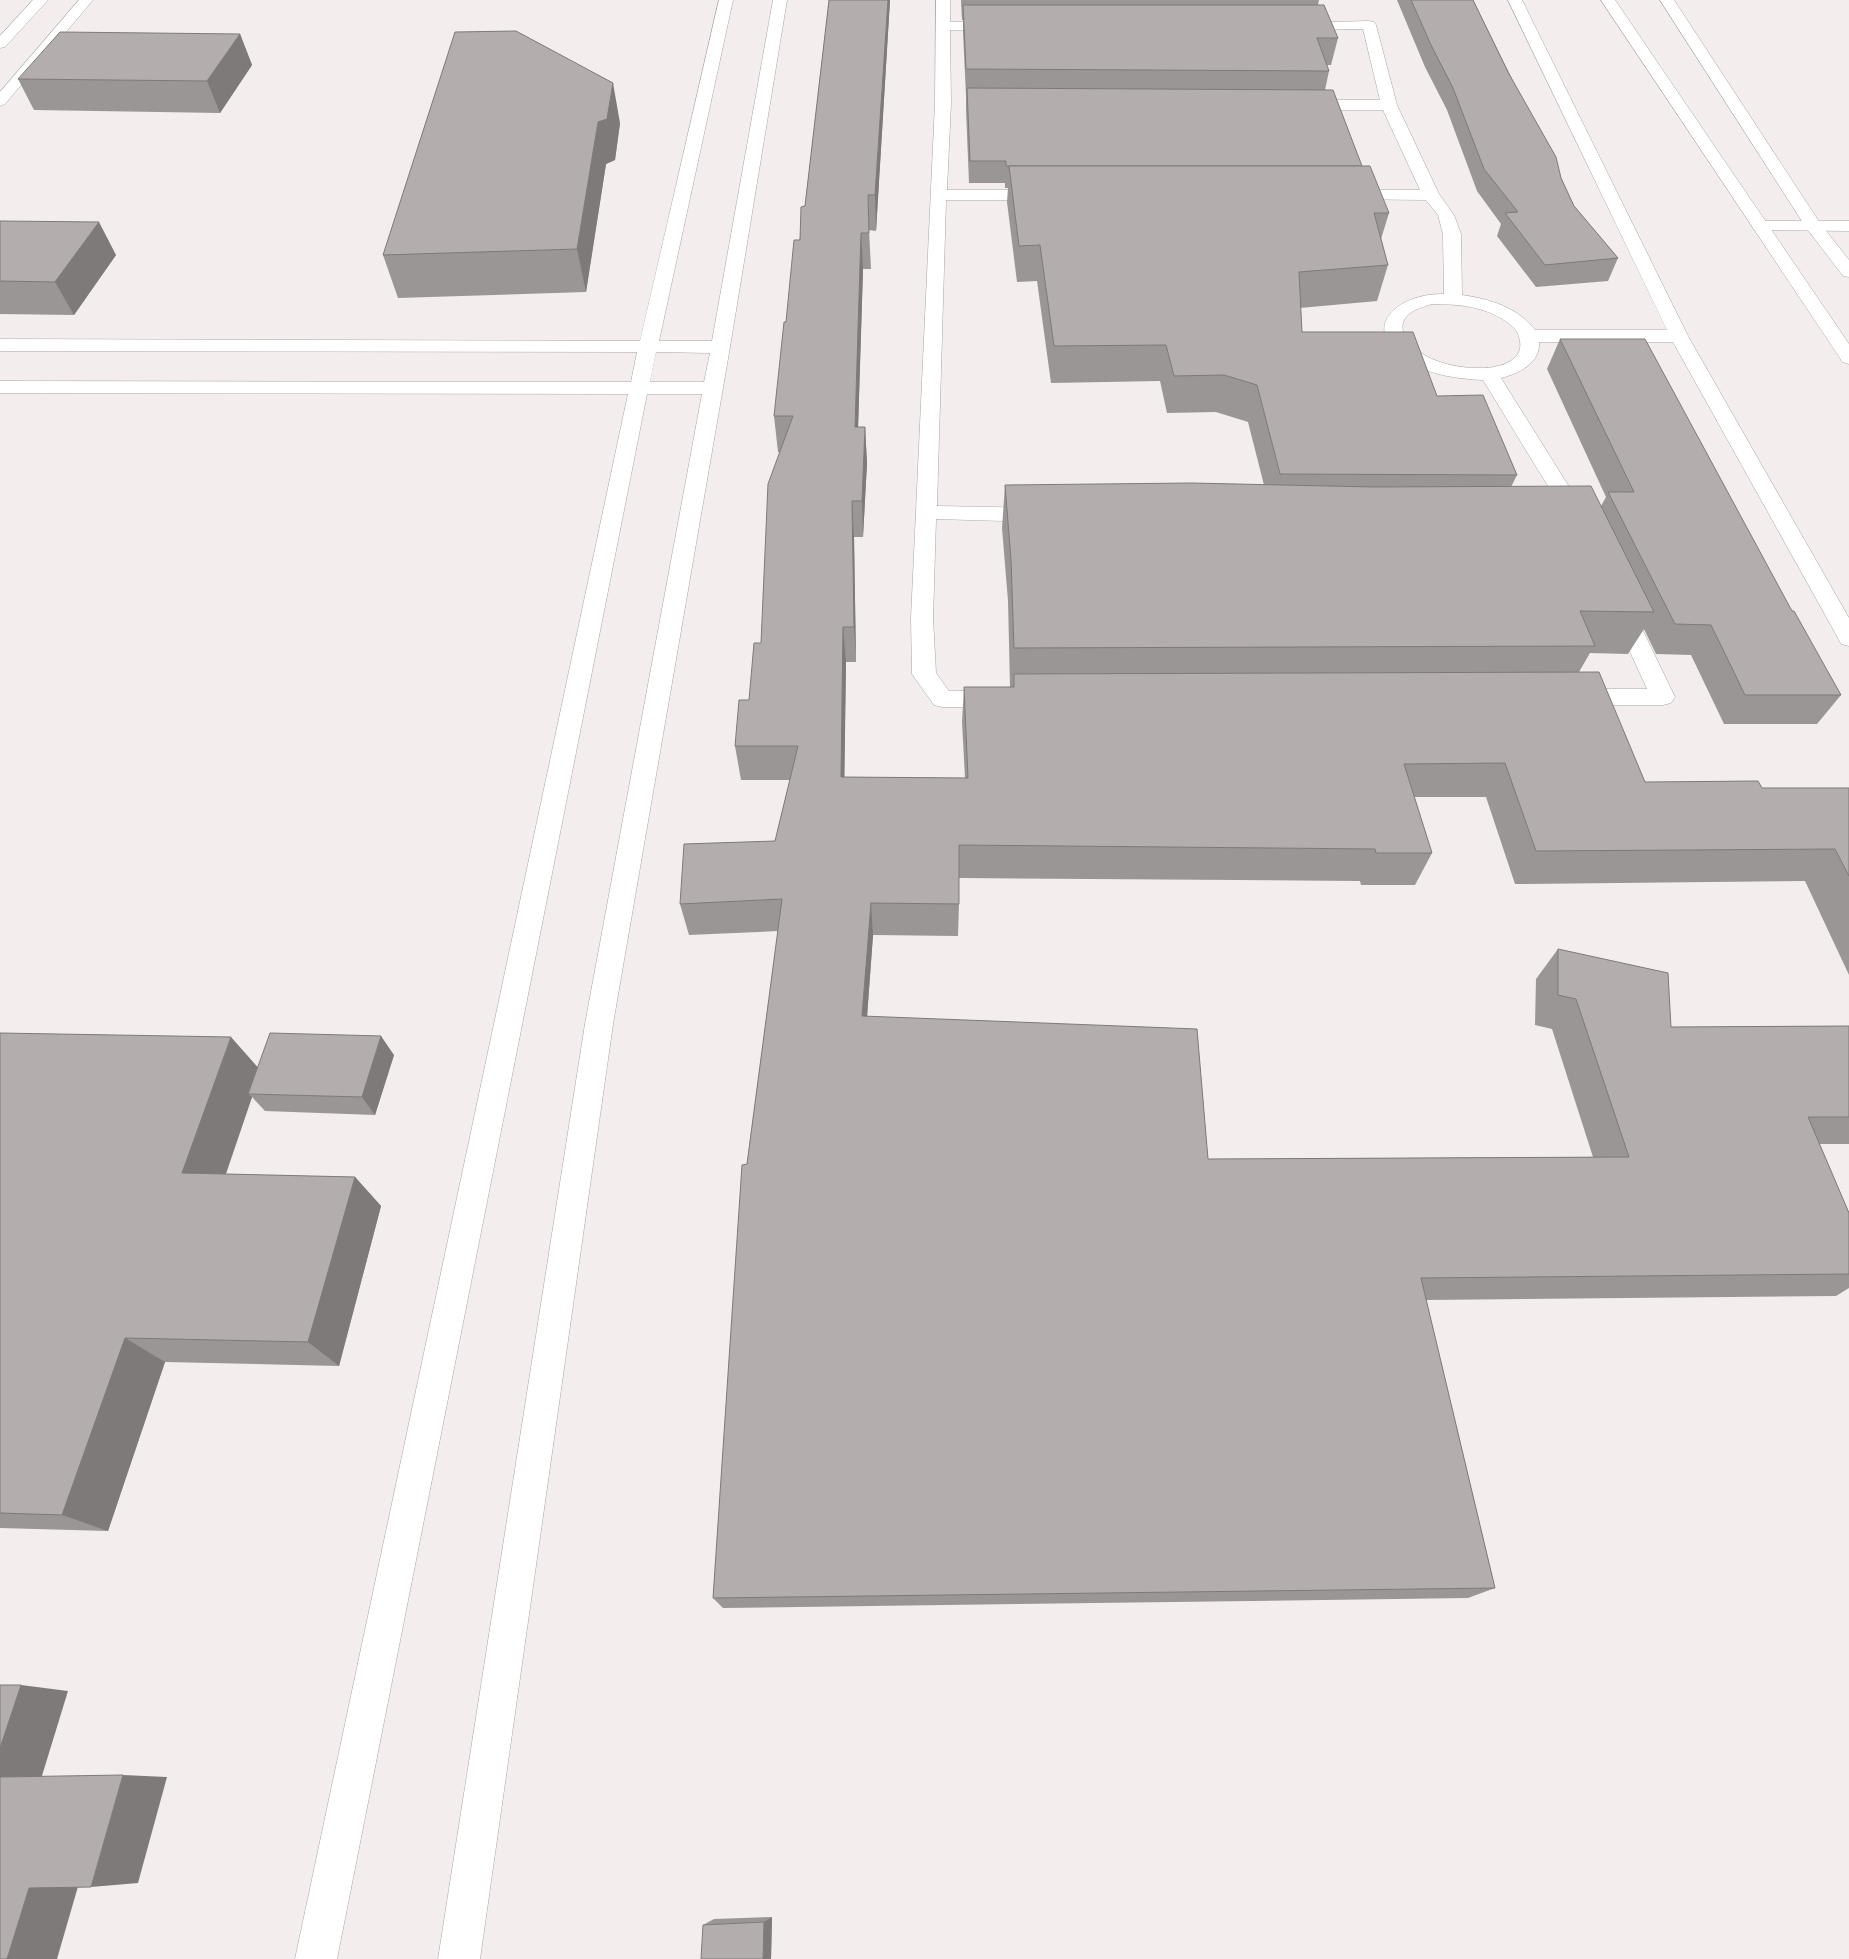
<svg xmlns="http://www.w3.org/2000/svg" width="1849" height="1959" viewBox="0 0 1849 1959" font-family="'Sofia Sans Condensed',sans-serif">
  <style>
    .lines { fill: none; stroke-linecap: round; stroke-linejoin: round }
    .street-casing { stroke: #aaa5a3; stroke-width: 1 }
    .secondary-casing { stroke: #aaa5a3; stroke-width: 1 }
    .street { fill: #fff; fill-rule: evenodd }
    .secondary { fill: #fff; fill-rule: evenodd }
    .wall { fill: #9a9695 }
    .shaded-wall { fill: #7d7a79 }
    .building { fill: #b3aead; stroke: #7d7a79 }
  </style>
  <rect width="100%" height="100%" fill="#f3eeed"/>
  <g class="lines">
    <g class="street-casing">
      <g id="street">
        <polygon points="33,0 48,0 5,47 0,48 0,36"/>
        <polygon points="79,0 93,0 5,104 0,106 0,92"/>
        <path d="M719 0H733L659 341H712L773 0H787L730 347 613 1024 480 1959H438L585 1024 702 394H647L337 1959H295L628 394 0 393V381L631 382 637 352 0 351V339L640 341ZM656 352 710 353 704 382H650Z"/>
        <polygon points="936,0 950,0 950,22 1000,22 1005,23 1007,26 1005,29 1000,30 950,30 951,103 947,190 1044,190 1050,191 1052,195 1050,199 1044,200 946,200 937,506 1039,508 1046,510 1050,515 1046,520 1039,522 936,519 933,618 936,673 949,691 1000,691 1008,693 1012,699 1008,705 1000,707 942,707 934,705 912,674 911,618 935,103"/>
        <path d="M1508 0H1522L1688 336 1849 618V646L1841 644 1838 638 1673 342H1539C1541 363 1518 374 1501 378L1588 517 1584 522 1577 524 1570 522 1483 380C1458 379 1430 375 1409 362 1356 328 1398 293 1444 294L1443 234 1438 215 1426 200 1339 199 1337 195 1339 191 1345 190H1420L1383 110H1300L1295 108 1292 105 1295 102 1300 100H1380L1363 29 1295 30 1290 29 1288 26 1290 23 1369 21 1374 22 1376 25 1397 105 1439 194 1454 215 1461 234 1462 295C1490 299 1517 307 1535 330H1667ZM1432 304C1461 304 1492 307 1514 328 1518 332 1519 336 1520 341 1524 363 1494 369 1478 368 1462 368 1445 365 1430 358 1417 352 1391 331 1408 315 1414 309 1424 307 1432 304Z"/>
        <polygon points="1760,221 1849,221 1849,231 1754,230 1752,226 1754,222"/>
        <polygon points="1621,600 1629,603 1632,608 1675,697 1671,703 1663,705 1573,705 1565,703 1561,697 1565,691 1573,689 1647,689 1610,608 1613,603"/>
      </g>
    </g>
    <g class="secondary-casing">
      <g id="secondary">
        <polygon points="1601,0 1615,0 1849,344 1849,364 1842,362 1840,358"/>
        <polygon points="1660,0 1674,0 1820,223 1849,260 1849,277 1843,276 1805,226"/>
      </g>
    </g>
    <use href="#street" class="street"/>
    <use href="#secondary" class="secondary"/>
  </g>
  <g class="wall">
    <polygon points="829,0 890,0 876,231 869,230 871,269 863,269 858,427 865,427 867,463 863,537 854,537 856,662 846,662 844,777 965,778 962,722 964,687 1010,687 1008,601 1002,528 1005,485 1264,485 1248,422 1216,412 1167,413 1160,381 1051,383 1037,281 1017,282 1007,202 1008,188 1005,188 1005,183 969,183 966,110 966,96 963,32 963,20 962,20 961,0 1319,0 1318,5 1338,38 1331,65 1327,65 1329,71 1325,90 1362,166 1389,213 1381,239 1388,265 1377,301 1300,308 1302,332 1437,396 1517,475 1511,487 1601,506 1606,497 1547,369 1560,339 1792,611 1841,695 1817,724 1724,724 1691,655 1656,654 1644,629 1628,654 1590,653 1579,672 1645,782 1762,788 1849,788 1849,975 1805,881 1515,884 1486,797 1414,797 1432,853 1415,885 1361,885 1360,881 959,878 959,904 958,936 873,935 867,1016 1208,1159 1593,1157 1552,1029 1535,1025 1536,979 1558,949 1671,1027 1849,1026 1849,1144 1819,1144 1849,1213 1849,1288 1836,1296 1426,1300 1495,1588 1468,1598 723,1608 713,1598 747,1164 778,931 689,935 680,904 775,841 790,780 741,780 735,746 749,700 761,643 780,452 778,452 774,416 786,322 805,206"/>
    <polygon points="1397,0 1473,0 1561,178 1574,206 1618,258 1608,281 1536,287 1497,236 1501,224 1477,191 1447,110 1425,67"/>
    <polygon points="240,34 252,65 220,113 34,110 18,79"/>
    <polygon points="620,123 615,160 606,164 586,292 398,298 383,255"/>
    <polygon points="0,221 116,255 74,315 0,314"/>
    <polygon points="0,1033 258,1068 394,1055 375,1115 265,1111 252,1097 226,1174 355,1177 381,1206 339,1366 165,1362 108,1531 0,1528"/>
    <polygon points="772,1917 771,1959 703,1925 714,1919"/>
  </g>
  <g class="shaded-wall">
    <polygon points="888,0 890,0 876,231 875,195"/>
    <polygon points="240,34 252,65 220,113 207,81"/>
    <polygon points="613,83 620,123 615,160 606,164 586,292 577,249 598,122"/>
    <polygon points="99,222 116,255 74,315 55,282"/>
    <polygon points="861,233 863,269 857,463 855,427"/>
    <polygon points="865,427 867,463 863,537 862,501"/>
    <polygon points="852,501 854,537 856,662 854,627"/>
    <polygon points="843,627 846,662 844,811 841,777"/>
    <polygon points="871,903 873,935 865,1045 862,1016"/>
    <polygon points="381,1036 394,1055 375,1115 362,1097"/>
    <polygon points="231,1037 261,1071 248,1094 252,1097 216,1202 182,1173"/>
    <polygon points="355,1177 381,1206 339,1366 308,1342"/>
    <polygon points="125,1338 165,1362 108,1531 62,1515"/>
    <polygon points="21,1685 68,1691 41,1779 0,1777 0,1748"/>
    <polygon points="123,1775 167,1777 138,1883 91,1887"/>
    <polygon points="79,1883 57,1959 7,1959 29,1888"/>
    <polygon points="772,1917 771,1959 763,1959 764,1922"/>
  </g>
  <g class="building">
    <polygon points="829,0 888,0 875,195 868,195 869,233 861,233 855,427 865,427 862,501 852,501 854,627 843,627 841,777 968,778 964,687 1014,687 1014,674 1599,672 1645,782 1758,781 1762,788 1849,788 1849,876 1835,849 1536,851 1505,763 1404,764 1432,853 1376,853 1375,849 959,845 959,904 871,903 862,1016 1197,1029 1208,1159 1629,1157 1576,999 1558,995 1558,949 1668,973 1671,1027 1849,1026 1849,1117 1808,1117 1849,1213 1849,1274 1421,1278 1495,1588 713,1598 742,1165 747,1164 782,899 680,904 684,844 775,841 798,746 735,746 739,700 749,700 754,643 761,643 768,484 793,416 774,416 784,322 786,322 794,240 800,240 801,207 805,206"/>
    <polygon points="1411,0 1473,0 1509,74 1556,157 1561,178 1574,206 1618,258 1545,265 1505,213 1518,212 1484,169 1453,88 1431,45"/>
    <polygon points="963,5 1324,5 1338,38 1317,38 1329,71 966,69"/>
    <polygon points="516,31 613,83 607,119 598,122 577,249 383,255 455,32"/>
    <polygon points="60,32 240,34 207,81 18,79"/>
    <polygon points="967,88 1333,90 1362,166 1006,166 1006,161 970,161"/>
    <polygon points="1009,166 1370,166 1389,213 1374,213 1388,265 1299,272 1302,332 1413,332 1437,396 1483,395 1517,475 1280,474 1257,385 1224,375 1174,376 1166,345 1054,346 1040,245 1019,246"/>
    <polygon points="0,221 99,222 55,282 0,281"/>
    <polygon points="1560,339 1645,339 1792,611 1794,611 1841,695 1745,695 1711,625 1675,624 1608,492 1634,492"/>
    <polygon points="1191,483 1373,487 1591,486 1654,612 1580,611 1595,646 1014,648 1011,559 1005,485"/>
    <polygon points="0,1033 231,1037 182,1173 355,1177 308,1342 125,1338 62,1515 0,1513"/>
    <polygon points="270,1033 381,1036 362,1097 248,1094"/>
    <polygon points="0,1685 21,1685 0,1748"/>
    <polygon points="123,1775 91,1887 29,1888 7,1959 0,1959 0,1777"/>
    <polygon points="764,1922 763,1959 701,1959 703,1925"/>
  </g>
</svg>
